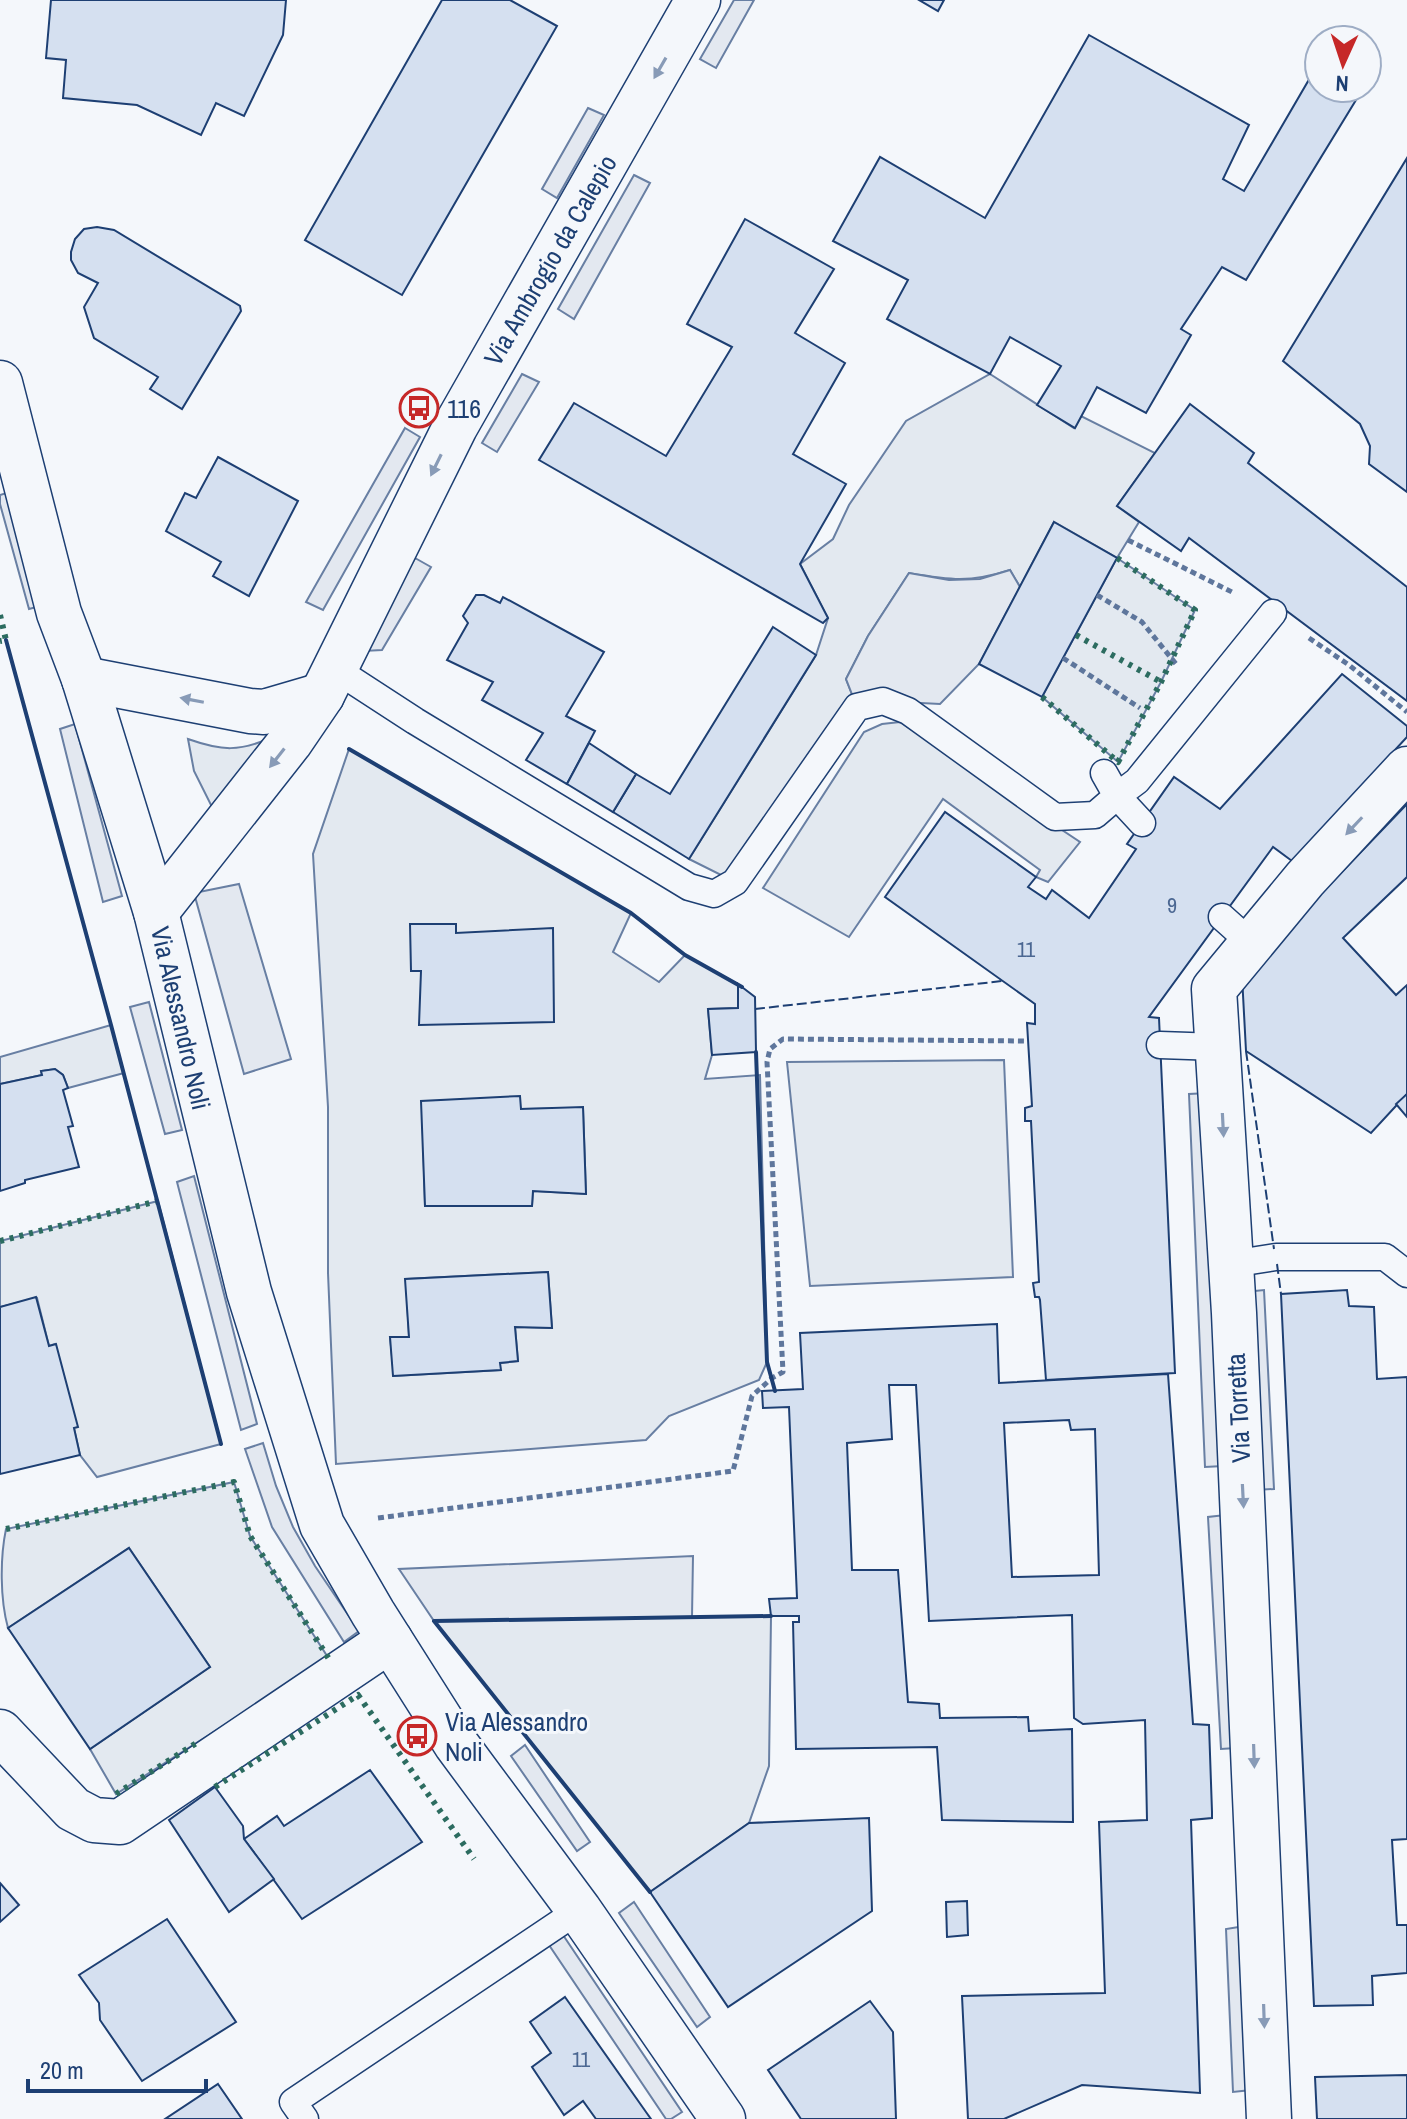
<svg xmlns="http://www.w3.org/2000/svg" width="1407" height="2119" viewBox="0 0 1407 2119" font-family="'Archivo Narrow',sans-serif">
  <style>
    .green { fill: #e3e9f0; stroke: #687fa3; stroke-width: 2; fill-rule: evenodd }
    .parking { fill: #e3e8f0; stroke: #687fa3; stroke-width: 2 }
    .building { fill: #d5e0f0; stroke: #1d3f73; stroke-width: 2; fill-rule: evenodd }
    .lines { fill: none; stroke-linecap: round; stroke-linejoin: round }
    .lane-casing { stroke: #1d3f73; stroke-width: 29 }
    .street-casing { stroke: #1d3f73; stroke-width: 47 }
    .path { stroke: #5e769c; stroke-width: 5; stroke-dasharray: 6 4; stroke-linecap: butt }
    .lane { stroke: #f4f7fb; stroke-width: 26 }
    .street { stroke: #f4f7fb; stroke-width: 44 }
    .hedge { stroke: #2c6c60; stroke-width: 6; stroke-dasharray: 4 6; stroke-linecap: butt }
    .fence { stroke: #1d3f73; stroke-width: 2; stroke-dasharray: 10 4; stroke-linecap: butt }
    .wall { stroke: #1d3f73; stroke-width: 4 }
    .oneway { fill: #889bb7 }
    .labels { text-anchor: middle; dominant-baseline: central; stroke-width: 6; stroke-linejoin: round; paint-order: stroke }
    .number-label { font-size: 22px; fill: #4b6792 }
    .street-label { font-size: 26px; fill: #1d3f73; stroke: #f4f7fb }
    .poi-label { font-size: 26px; fill: #1d3f73; stroke: #f4f7fb; text-anchor: start }
  </style>
  <rect width="100%" height="100%" fill="#f4f7fb"/>
  <g class="green">
    <path d="M990 374 1074 428 1081 416 1155 453 1117 506 1139 522 1117 558 1195 610 1161 682 1118 762 1042 697 1117 558 1054 522 1020 587 1010 570C970 583 950 580 909 573L868 636 846 679 857 707 735 882 689 859 816 655 828 618 800 564 833 539 849 505 906 421Z"/>
    <polygon points="900,722 1080,842 1048,882 1036,877 1040,870 943,799 849,937 763,888 864,732 882,724"/>
    <path d="M273 737 213 809 194 771 188 739C222 751 239 752 273 737Z"/>
    <path d="M349 749 631 913 613 952 659 982 685 955 738 984V1008L708 1009 712 1055 705 1079 760 1075 767 1362 759 1380 669 1416 646 1440 336 1464 328 1273V1107L313 854ZM422 1102 521 1109 583 1108 586 1194 533 1191 532 1206H425ZM548 1272 552 1328 515 1327 518 1361 500 1363V1370L394 1376 390 1337H409L406 1279Z"/>
    <polygon points="111,1025 124,1073 68,1088 63,1075 55,1069 41,1071 42,1075 0,1084 0,1057"/>
    <polygon points="1004,1060 1013,1277 810,1286 787,1062"/>
    <polygon points="158,1201 221,1444 97,1477 80,1455 55,1344 49,1346 37,1298 0,1307 0,1241"/>
    <path d="M234 1482 250 1536 329 1659 116 1794 90 1749 210 1667 129 1548 8 1628C0 1599 0 1558 6 1529Z"/>
    <polygon points="771,1616 769,1766 749,1823 650,1892 434,1621"/>
  </g>
  <g class="parking">
    <polygon points="734,0 754,0 716,68 700,59"/>
    <polygon points="588,108 604,115 557,198 542,189"/>
    <polygon points="634,175 650,183 574,319 558,309"/>
    <polygon points="522,374 539,382 497,452 482,443"/>
    <polygon points="405,428 420,437 323,610 306,602"/>
    <polygon points="16,490 44,605 29,609 0,504 0,495"/>
    <polygon points="415,558 431,567 382,650 364,651"/>
    <polygon points="1010,570 1020,587 979,664 940,704 883,701 857,707 846,679 868,636 909,573 949,580 980,579"/>
    <polygon points="75,724 122,896 103,902 60,729"/>
    <polygon points="239,884 291,1059 244,1074 194,893"/>
    <polygon points="149,1002 182,1130 165,1134 130,1007"/>
    <polygon points="1208,1093 1223,1466 1205,1467 1189,1094"/>
    <polygon points="194,1176 257,1424 241,1430 177,1182"/>
    <polygon points="1264,1290 1274,1489 1255,1490 1245,1292"/>
    <polygon points="263,1443 276,1486 293,1527 315,1566 359,1631 344,1642 272,1527 245,1449"/>
    <polygon points="1225,1515 1236,1748 1221,1749 1208,1517"/>
    <polygon points="693,1556 692,1617 434,1621 399,1569"/>
    <polygon points="525,1745 590,1842 577,1851 511,1756"/>
    <polygon points="634,1902 710,2017 697,2027 619,1913"/>
    <polygon points="1245,1926 1251,2090 1233,2092 1226,1929"/>
    <polygon points="561,1932 682,2112 671,2119 666,2119 547,1942"/>
  </g>
  <g class="building">
    <polygon points="286,0 283,35 244,116 216,103 201,135 137,105 63,98 66,60 46,58 51,0"/>
    <polygon points="442,0 510,0 557,26 402,295 305,240"/>
    <polygon points="919,0 944,0 938,11"/>
    <polygon points="1089,35 1249,125 1223,179 1244,191 1314,71 1319,74 1319,88 1339,88 1356,100 1246,280 1222,267 1181,329 1191,335 1146,413 1097,387 1075,428 1037,405 1061,366 1010,337 990,374 887,319 908,280 833,241 880,157 985,218"/>
    <polygon points="1407,158 1407,492 1369,464 1370,446 1360,424 1283,361"/>
    <polygon points="745,219 834,269 795,333 845,363 793,454 846,484 800,564 828,618 823,623 539,460 574,403 666,456 732,347 687,324"/>
    <polygon points="97,227 114,230 240,306 241,311 182,409 150,389 158,377 94,338 84,307 98,283 78,273 71,260 71,252 75,239 84,229"/>
    <polygon points="1190,404 1254,453 1248,463 1407,587 1407,701 1189,538 1181,551 1117,506"/>
    <polygon points="218,457 298,501 249,596 213,576 221,562 166,531 185,493 196,498"/>
    <polygon points="1054,522 1117,558 1042,697 979,664"/>
    <polygon points="476,595 484,595 500,603 503,597 604,652 566,716 595,731 567,784 526,760 543,733 482,700 493,682 447,660 468,623 463,616"/>
    <polygon points="773,627 816,655 689,859 613,812 636,774 670,794"/>
    <polygon points="1342,674 1407,726 1407,737 1292,861 1273,847 1149,1017 1159,1018 1175,1373 1046,1380 1040,1300 1039,1297 1035,1297 1033,1283 1039,1282 1031,1121 1025,1121 1025,1108 1032,1106 1027,1023 1035,1024 1035,1004 885,897 945,812 1036,877 1028,887 1046,899 1052,890 1089,918 1136,849 1127,844 1174,777 1220,809"/>
    <polygon points="589,743 636,774 613,812 567,784"/>
    <polygon points="1407,804 1407,877 1343,938 1396,995 1407,985 1407,1094 1371,1133 1246,1051 1242,976"/>
    <polygon points="410,924 456,924 456,933 553,928 554,1022 419,1025 421,971 411,971"/>
    <polygon points="738,984 755,997 756,1052 712,1055 708,1009 738,1008"/>
    <polygon points="55,1069 63,1075 68,1088 63,1090 73,1126 68,1127 79,1167 25,1180 25,1183 0,1191 0,1084 42,1075 41,1071"/>
    <polygon points="1407,1094 1407,1117 1396,1104"/>
    <polygon points="520,1096 521,1109 583,1107 586,1194 533,1191 532,1206 425,1206 421,1101"/>
    <polygon points="548,1272 552,1328 515,1327 518,1361 500,1363 501,1370 393,1376 390,1337 409,1337 405,1279"/>
    <polygon points="1347,1290 1349,1306 1374,1307 1377,1379 1407,1377 1407,1839 1392,1840 1397,1925 1407,1925 1407,1973 1372,1976 1373,2005 1314,2006 1281,1294"/>
    <polygon points="36,1297 49,1346 56,1344 78,1427 74,1428 80,1455 0,1474 0,1307"/>
    <path d="M997 1324 999 1383 1168 1374 1193 1724 1209 1725 1212 1812V1818L1191 1820 1200 2093 1082 2085 1004 2119H968L962 1996 1105 1993 1099 1822 1147 1820 1145 1720 1083 1724 1074 1718 1072 1615 929 1621 916 1385H889L892 1439 847 1443 852 1570H898L908 1702 939 1704 940 1718 1028 1717 1029 1731 1072 1729 1073 1822 942 1820 937 1747 796 1749 793 1622H799V1616H771L769 1599 797 1598 789 1407 763 1408 762 1391 803 1389 800 1333ZM1069 1420 1071 1430 1095 1429 1099 1575 1012 1577 1004 1423Z"/>
    <polygon points="129,1548 210,1667 90,1749 8,1628"/>
    <polygon points="370,1770 422,1842 302,1919 244,1839 277,1816 284,1826"/>
    <polygon points="215,1787 243,1826 244,1839 274,1879 229,1912 169,1820"/>
    <polygon points="869,1818 872,1911 728,2007 650,1892 749,1823"/>
    <polygon points="0,1883 19,1905 0,1922"/>
    <polygon points="967,1901 968,1935 947,1937 946,1902"/>
    <polygon points="167,1919 236,2022 142,2081 100,2020 99,2003 79,1975"/>
    <polygon points="565,1997 646,2112 651,2119 596,2119 583,2101 564,2115 532,2067 551,2053 530,2022"/>
    <polygon points="870,2001 893,2032 896,2119 801,2119 768,2070"/>
    <polygon points="1407,2075 1407,2119 1317,2119 1315,2077"/>
    <polygon points="218,2084 242,2119 165,2119"/>
  </g>
  <g class="lines">
    <g class="lane-casing">
      <g id="lane">
        <polyline points="335,669 415,721 689,887 714,894 735,882 857,707 883,701 908,711 1055,817 1095,815 1117,796 1104,773"/>
        <polyline points="1142,823 1117,796 1137,781 1273,613"/>
        <polyline points="1222,917 1251,943"/>
        <polyline points="1160,1045 1218,1047"/>
        <polyline points="1231,1264 1276,1257 1385,1257 1407,1274"/>
        <polyline points="305,2119 293,2102 579,1910"/>
      </g>
    </g>
    <g class="street-casing">
      <g id="street">
        <polyline points="0,383 59,613 84,679 156,912 249,1292 322,1525 373,1613 456,1744 579,1910 723,2119"/>
        <polyline points="84,679 250,711 264,712 322,695"/>
        <polyline points="156,912 290,742 322,695 455,427 698,0"/>
        <polyline points="0,1732 73,1809 94,1820 120,1822 390,1640"/>
        <polyline points="1269,2119 1234,1313 1214,989 1305,879 1407,769"/>
      </g>
    </g>
    <g class="path">
      <polyline points="1128,540 1232,592"/>
      <polyline points="1097,595 1142,622 1176,664"/>
      <polyline points="1309,638 1349,665 1407,712"/>
      <polyline points="1063,658 1140,708"/>
      <polyline points="378,1518 733,1471 752,1396 772,1378 783,1372 767,1062 770,1049 783,1039 1028,1041"/>
    </g>
    <use href="#lane" class="lane"/>
    <use href="#street" class="street"/>
    <g class="hedge">
      <polyline points="0,615 6,640 0,641"/>
      <polyline points="1076,635 1161,682"/>
      <polyline points="1042,697 1118,762 1161,682 1195,610 1117,558"/>
      <polyline points="0,1241 158,1201"/>
      <polyline points="6,1529 234,1482 250,1536 329,1659 325,1661"/>
      <polyline points="215,1787 358,1695 474,1859"/>
      <polyline points="116,1794 198,1742"/>
    </g>
    <g class="fence">
      <polyline points="755,1009 1002,981"/>
      <polyline points="1246,1051 1274,1249"/>
      <polyline points="1277,1264 1281,1294"/>
    </g>
    <g class="wall">
      <polyline points="6,640 111,1025 221,1444"/>
      <polyline points="349,749 631,913 685,955 742,987"/>
      <polyline points="756,1052 767,1362 775,1391"/>
      <polyline points="650,1892 434,1621 771,1616"/>
    </g>
  </g>
  <defs><path id="oneway-solid" d="M-6-.8H1V-3.2L6.5 0L1 3.2V.8H-6Z" transform="scale(2)"/></defs>
  <g class="oneway">
    <use href="#oneway-solid" transform="translate(660 68) rotate(120)"/>
    <use href="#oneway-solid" transform="translate(436 465) rotate(116)"/>
    <use href="#oneway-solid" transform="translate(192 700) rotate(-169)"/>
    <use href="#oneway-solid" transform="translate(277 758) rotate(128)"/>
    <use href="#oneway-solid" transform="translate(1354 826) rotate(133)"/>
    <use href="#oneway-solid" transform="translate(1223 1125) rotate(87)"/>
    <use href="#oneway-solid" transform="translate(1243 1496) rotate(87)"/>
    <use href="#oneway-solid" transform="translate(1254 1756) rotate(88)"/>
    <use href="#oneway-solid" transform="translate(1264 2016) rotate(88)"/>
  </g>
  <defs>
    <g id="bus-ring" transform="scale(2)"><circle r="9.5" fill="#f4f7fb" stroke="#c62828" stroke-width="1.5"/><path d="M-5-6H5V4H4V6H2V4H-2V6H-4V4H-5ZM-3.5-4V0h7V-4ZM-3.5 1.2v1.5H-2V1.2ZM2 1.2v1.5H3.5V1.2Z" fill="#c62828"/></g>
  </defs>
  <g fill-rule="evenodd">
    <use href="#bus-ring" x="419" y="408"/>
    <use href="#bus-ring" x="417" y="1736"/>
  </g>
  <g class="labels">
    <g class="number-label">
      <text x="1172" y="905">9</text>
      <text x="1026" y="949">11</text>
      <text x="581" y="2059">11</text>
    </g>
    <g class="street-label">
      <text transform="translate(550 260) rotate(-60)">Via Ambrogio da Calepio</text>
      <text transform="translate(181 1018) rotate(77)">Via Alessandro Noli</text>
      <text transform="translate(1238 1408) rotate(-93)">Via Torretta</text>
    </g>
    <g class="poi-label">
      <text x="447" y="408">116</text>
      <text x="445" y="1721">Via Alessandro<tspan x="445" dy="30">Noli</tspan></text>
    </g>
  </g>
  <g transform="translate(1343 64) rotate(183)"><circle r="38" fill="#f4f7fb" stroke="#9eadc5" stroke-width="2"/>
  <path d="M0-6L14 30L0 20L-14 30Z" fill="#c62828"/>
  <text y="-12" font-size="22" font-weight="bold" text-anchor="middle" fill="#1d3f73">N</text>
  </g>
  <path d="M28 2079v12h178v-12" fill="none" stroke="#1d3f73" stroke-width="4"/>
  <text x="40" y="2079" font-size="24" fill="#1d3f73" stroke="#f4f7fb" stroke-width="6" paint-order="stroke">20 m</text>
</svg>
